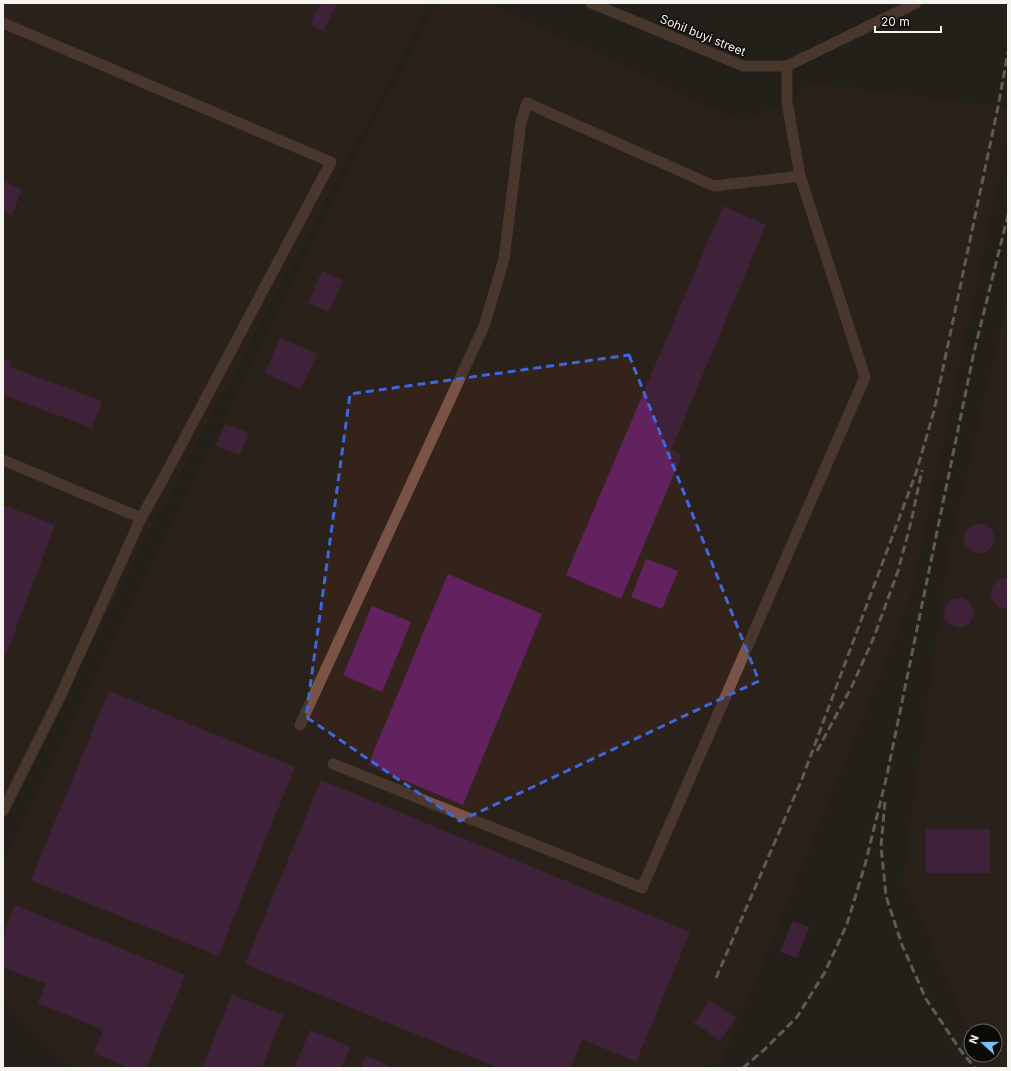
<svg xmlns="http://www.w3.org/2000/svg" width="1011" height="1071" viewBox="0 0 1011 1071" font-family="Inter,sans-serif">
  <style>
    .industrial { fill: #34231b }
    .building { fill: #62225f }
    .lines { fill: none; stroke-linecap: round; stroke-linejoin: round }
    .service { stroke: #795345; stroke-width: 11 }
    .minor { stroke: #795345; stroke-width: 11 }
    .rail { stroke: #a5a39e; stroke-width: 3; stroke-dasharray: 8 4; stroke-linecap: butt }
    .marked { fill: none; stroke: #3d67db; stroke-width: 3; stroke-dasharray: 8 5; stroke-linejoin: round }
    .labels { text-anchor: middle; dominant-baseline: central; stroke-width: 3; stroke-linejoin: round; paint-order: stroke }
    .street-label { font-size: 12px; fill: #f5f3ef; stroke: #0b0a07 }
  </style>
  <rect width="100%" height="100%" fill="#23201a"/>
  <g class="industrial">
    <polygon points="3,3 431,3 145,541 3,814"/>
    <polygon points="436,3 490,3 744,123 787,102 812,83 1008,108 1008,136 909,603 722,1062 700,1068 73,1068 3,1002 3,861 391,88 401,77"/>
    <polygon points="1008,299 1008,1068 1003,1068 991,1055 995,1055 995,1031 971,1031 971,1034 903,879 948,556"/>
  </g>
  <g class="building">
    <polygon points="321,3 337,3 323,31 310,24"/>
    <polygon points="3,181 22,189 12,215 3,211"/>
    <polygon points="723,206 766,225 671,450 682,455 621,599 566,575"/>
    <polygon points="322,271 343,280 329,312 308,303"/>
    <polygon points="280,338 317,354 301,389 265,373"/>
    <polygon points="3,358 12,361 10,367 102,401 92,428 3,395"/>
    <polygon points="225,424 249,433 240,455 216,446"/>
    <polygon points="3,505 55,525 3,663"/>
    <polygon points="983,524 992,530 995,540 990,549 981,554 971,551 964,543 965,533 973,525"/>
    <polygon points="646,559 678,571 662,609 631,597"/>
    <polygon points="448,574 542,614 463,805 368,765"/>
    <polygon points="1008,578 1008,609 997,606 991,597 992,587 999,579"/>
    <polygon points="963,598 971,603 974,614 970,623 960,628 950,625 944,617 945,606 952,599"/>
    <polygon points="372,606 411,622 382,692 343,675"/>
    <polygon points="109,691 295,767 218,956 31,880"/>
    <polygon points="321,780 690,932 636,1062 582,1039 570,1068 498,1068 245,964"/>
    <rect x="926" y="829" width="64" height="44"/>
    <polygon points="15,905 185,975 146,1068 129,1068 94,1053 103,1030 38,1003 46,984 3,967 3,935"/>
    <polygon points="793,921 809,927 797,958 780,952"/>
    <polygon points="232,995 283,1015 262,1068 202,1068"/>
    <polygon points="709,1000 736,1018 720,1040 694,1023"/>
    <polygon points="310,1030 350,1047 341,1068 294,1068"/>
    <polygon points="366,1056 394,1068 361,1068"/>
  </g>
  <g class="lines">
    <g class="service">
      <polyline points="3,23 331,162 163,479 141,518"/>
      <polyline points="3,460 141,518 60,697 3,811"/>
      <polyline points="300,725 484,326 504,259 521,122 527,103 714,186 800,176"/>
      <polyline points="333,764 611,875 642,888 865,377 800,176 787,102 787,66"/>
    </g>
    <polyline class="minor" points="591,3 743,66 787,66 916,3"/>
    <g class="rail">
      <polyline points="817,751 852,686 874,637 898,571 911,522 922,470"/>
      <polyline points="885,802 881,846 886,896 902,945 926,999 961,1051 975,1068"/>
      <polyline points="716,978 802,779 916,473 934,411 998,107 1008,52"/>
      <polyline points="743,1068 764,1050 797,1017 825,972 847,924 865,865 887,775 974,352 1008,215"/>
    </g>
  </g>
  <path d="M0 0H1011V1071H0ZM629 355 759 681 460 821 306 717 350 394Z" fill="#23201a" fill-opacity=".55" fill-rule="evenodd"/>
  <path class="marked" d="M629 355 759 681 460 821 306 717 350 394Z"/>
  <g class="labels">
    <g class="street-label">
      <text transform="translate(703 35) rotate(22)">Sohil buyi street</text>
    </g>
  </g>
  <rect width="1011" height="1071" fill="none" stroke="#f5f3ef" stroke-width="8"/>
  <g transform="translate(983 1043) rotate(291)"><circle r="19" fill="#0b0a07" stroke="#696764"/>
  <path d="M0-3L7 15L0 10L-7 15Z" fill="#78bff7"/>
  <text y="-6" font-size="11" font-weight="bold" text-anchor="middle" fill="#f5f3ef">N</text>
  </g>
  <path d="M875 26v6h66v-6" fill="none" stroke="#f5f3ef" stroke-width="2"/>
  <text x="881" y="26" font-size="12" fill="#f5f3ef" stroke="#0b0a07" stroke-width="3" paint-order="stroke">20 m</text>
</svg>
